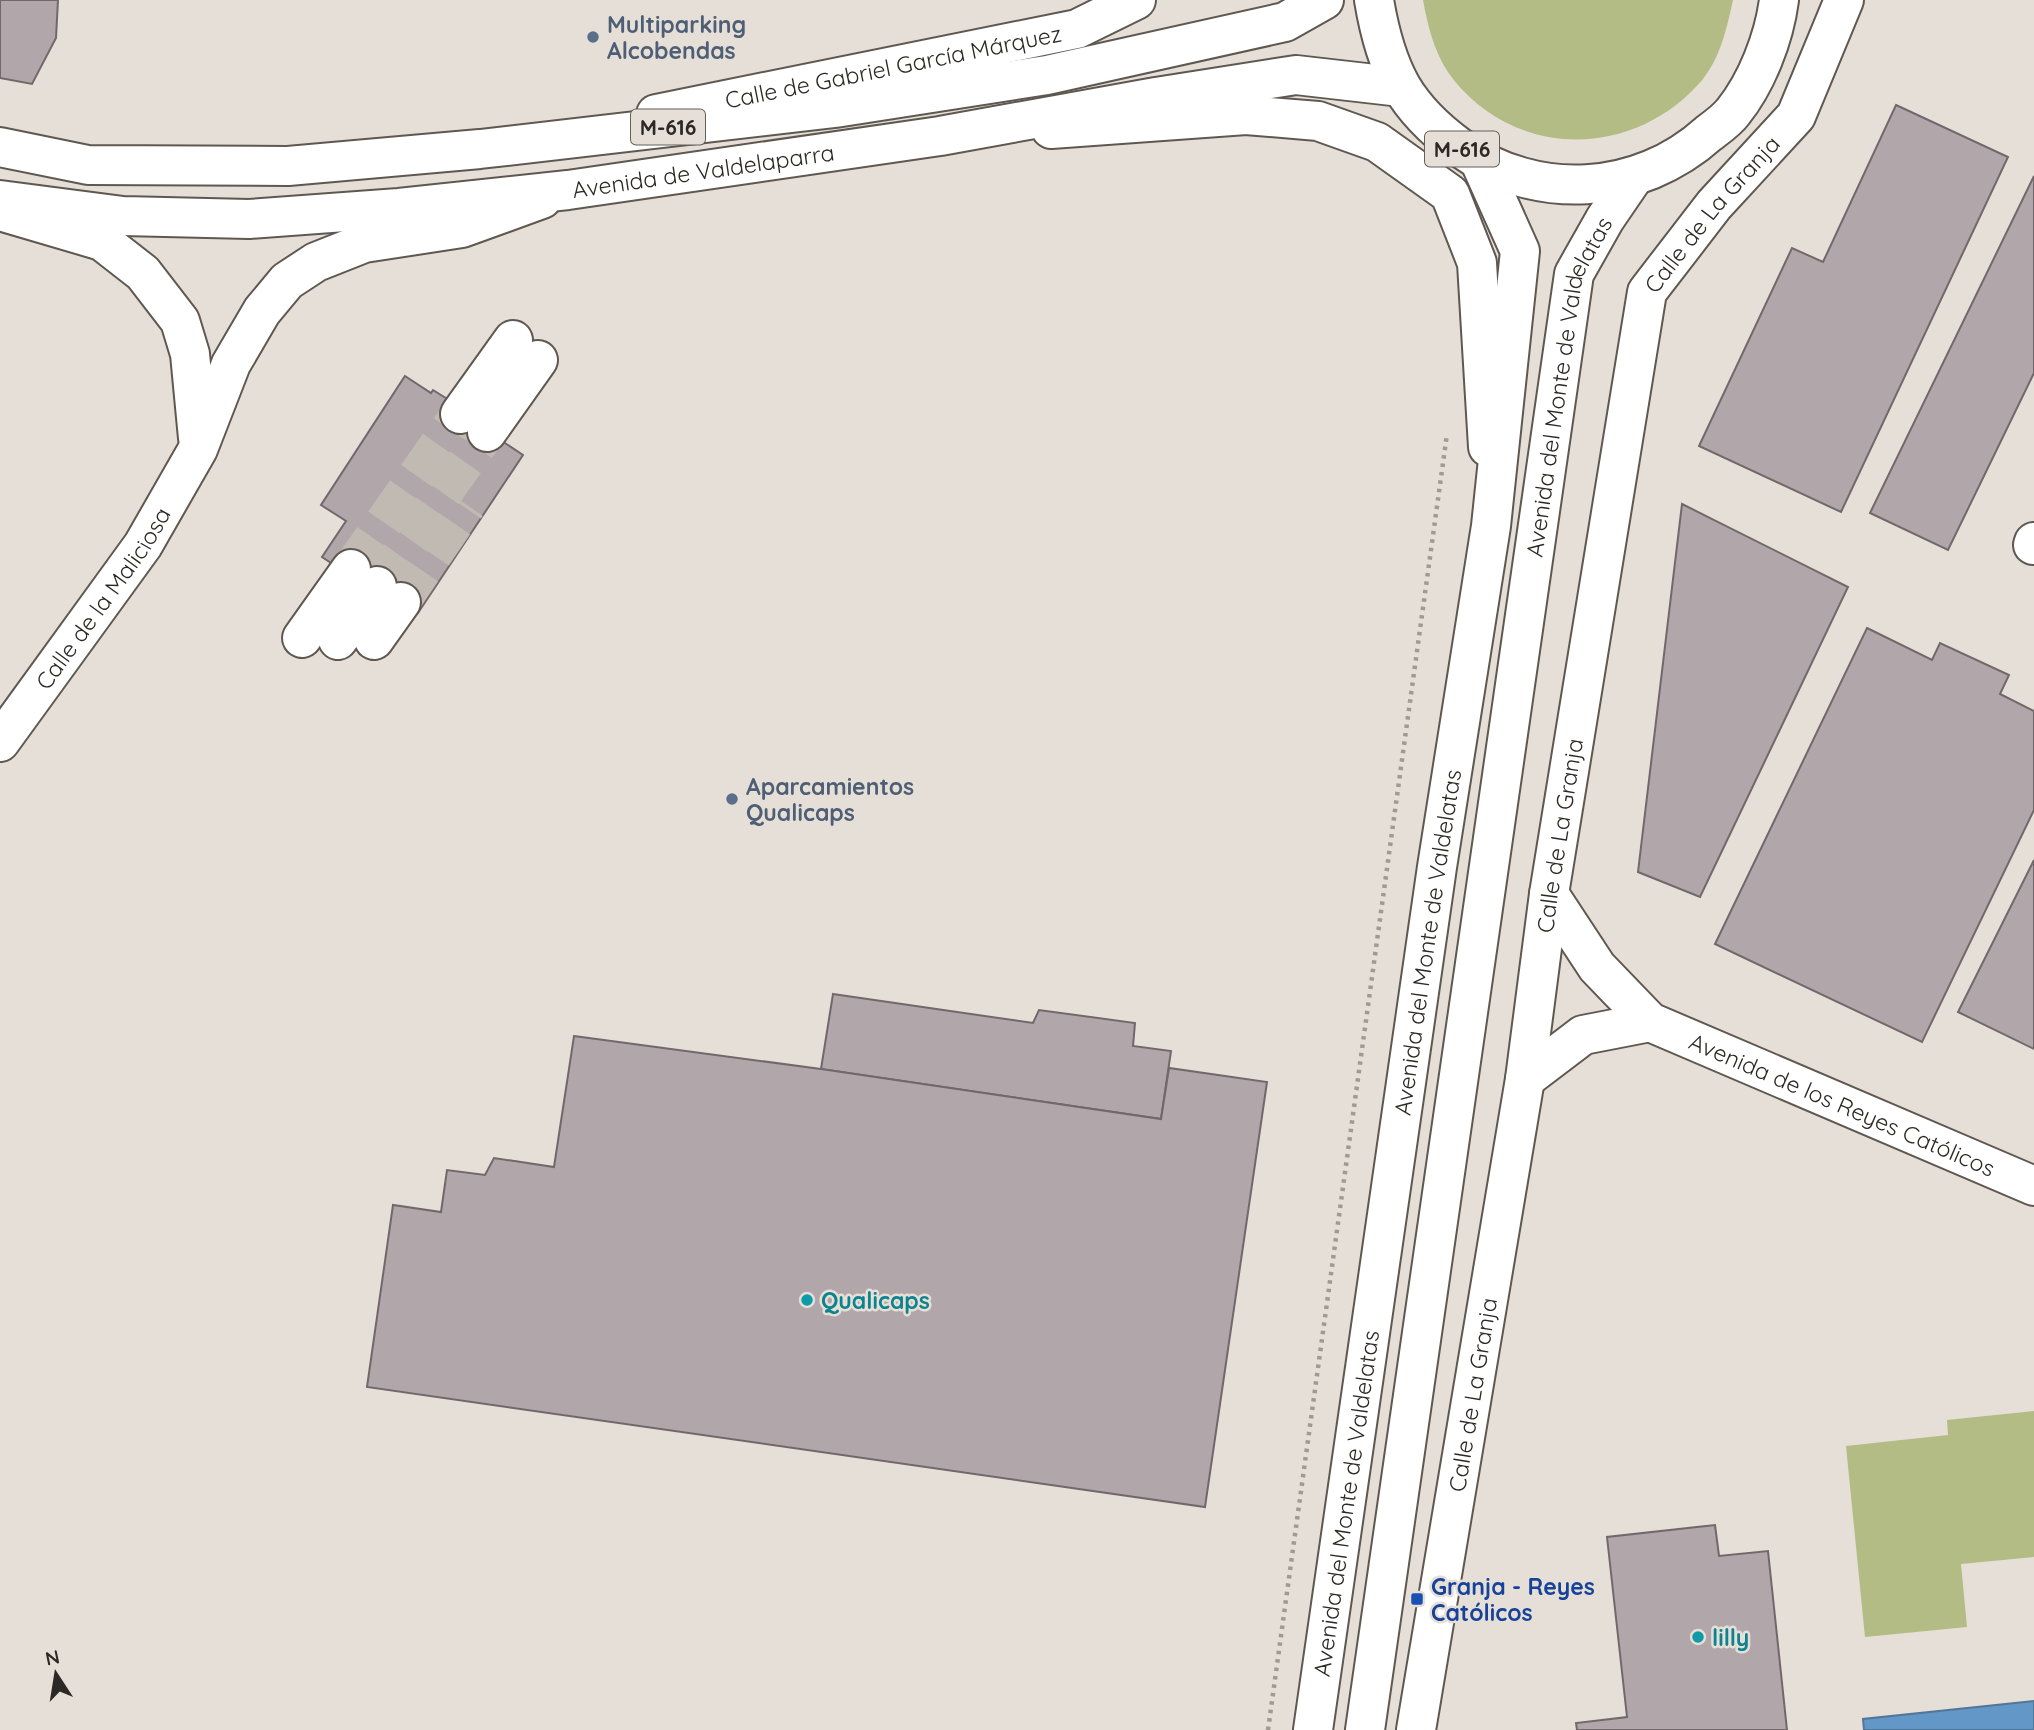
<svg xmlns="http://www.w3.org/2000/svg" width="2034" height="1730" viewBox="0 0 2034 1730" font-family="Quicksand,sans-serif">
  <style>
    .green { fill: #b3bc85 }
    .water { fill: #6297c8; stroke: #527697; stroke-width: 2 }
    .building { fill: #b1a6aa; stroke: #72686c; stroke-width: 2 }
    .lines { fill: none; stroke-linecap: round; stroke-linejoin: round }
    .minor-tunnel { stroke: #c1bab3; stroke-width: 38; stroke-dasharray: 38 19; stroke-linecap: butt }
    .minor-casing { stroke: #5e5851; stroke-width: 42 }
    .major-casing { stroke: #5e5851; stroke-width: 42 }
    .highway-casing { stroke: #5e5851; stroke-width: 42 }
    .path { stroke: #9f9a94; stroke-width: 4.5; stroke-dasharray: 3.5 5; stroke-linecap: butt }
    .minor { stroke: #fff; stroke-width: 38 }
    .major { stroke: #fff; stroke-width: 38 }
    .highway { stroke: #fff; stroke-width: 38 }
    .service-dot { fill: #5c6f8a; stroke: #e6dfd7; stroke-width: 2.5 }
    .culture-dot { fill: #0f9aa8; stroke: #e6dfd7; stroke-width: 2.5 }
    .transit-dot { fill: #1a4fb4; stroke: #e6dfd7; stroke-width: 2.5 }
    .labels { text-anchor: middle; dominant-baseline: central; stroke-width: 5; stroke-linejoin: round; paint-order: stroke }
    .shield { fill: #e6dfd7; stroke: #635f5a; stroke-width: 2 }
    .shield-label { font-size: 21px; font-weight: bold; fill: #2b2825 }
    .service-label { font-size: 23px; font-weight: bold; fill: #4e5e75; stroke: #e6dfd7; text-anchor: start }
    .street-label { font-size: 23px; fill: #2b2825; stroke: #e6dfd7 }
    .culture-label { font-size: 23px; font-weight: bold; fill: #0d838f; stroke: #e6dfd7; text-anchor: start }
    .transit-label { font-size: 23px; font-weight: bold; fill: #164399; stroke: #e6dfd7; text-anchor: start }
  </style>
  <rect width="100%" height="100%" fill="#e6dfd7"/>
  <g class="green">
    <path d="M1423 0H1733C1727 27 1721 56 1703 79 1637 158 1518 161 1453 79 1435 56 1428 27 1423 0Z"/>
    <polygon points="2034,1411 2034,1557 1961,1564 1967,1627 1865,1637 1846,1446 1948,1435 1947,1420"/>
  </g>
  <polygon class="water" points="2034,1701 2034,1730 1864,1730 1863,1719"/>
  <g class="building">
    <polygon points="0,0 58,0 56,38 32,84 0,78"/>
    <polygon points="1896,105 2008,157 1841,512 1699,446 1792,248 1823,262"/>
    <polygon points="2034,176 2034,373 1948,550 1870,513"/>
    <polygon points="405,376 431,393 433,390 449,400 446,404 523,455 418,613 340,563 337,567 322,557 346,521 321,505"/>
    <polygon points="1682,504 1848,587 1700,897 1638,872"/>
    <polygon points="1867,628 1932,660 1940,643 2009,675 2000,694 2034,711 2034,810 1922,1042 1715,944"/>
    <polygon points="2034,860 2034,1049 1958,1012"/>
    <polygon points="833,994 1033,1023 1039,1010 1135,1023 1133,1046 1171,1051 1161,1119 821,1069"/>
    <polygon points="574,1036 821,1069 1161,1119 1169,1068 1267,1082 1205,1507 367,1387 393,1205 441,1212 447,1170 485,1175 494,1158 554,1167"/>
    <polygon points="1715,1525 1719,1556 1768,1551 1787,1730 1577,1730 1576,1723 1627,1717 1607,1537"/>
  </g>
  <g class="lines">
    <g class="minor-tunnel">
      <polyline points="351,569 460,414"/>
      <polyline points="377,586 487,432"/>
      <polyline points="401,602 467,505"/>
    </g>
    <g class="minor-casing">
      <g id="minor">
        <path id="s1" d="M656 114 1077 29 1136 0"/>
        <polyline points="1051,129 1246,115 1318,121 1377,142 1450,194 1477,263 1488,447"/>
        <polyline points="0,211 102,241 143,273 180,321 190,354 198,438"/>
        <polyline points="460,414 513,340"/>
        <polyline points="487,432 538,360"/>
        <polyline points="2033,545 2034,542"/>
        <polyline points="302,638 351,569"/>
        <polyline points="338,640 377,586"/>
        <polyline points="374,640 401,602"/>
        <path id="s2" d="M0 742 143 545 198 449 231 364 262 311 287 281 316 262 364 243 462 228 542 199"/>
        <path id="s3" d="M1549 894 1597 967 1650 1022 2034 1186"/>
        <polyline points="1525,1079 1583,1035 1650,1022"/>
        <path id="s4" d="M1416 1730 1525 1079 1549 894 1647 292 1714 205 1796 116 1844 0"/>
      </g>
    </g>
    <g class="major-casing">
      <g id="major">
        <path id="s5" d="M1313 1730 1437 867 1491 526 1520 251 1480 162"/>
        <path id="s6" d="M1365 1730 1574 274 1605 219 1633 178"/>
      </g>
    </g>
    <g class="highway-casing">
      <g id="highway">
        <path d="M1374 0C1379 30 1386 59 1401 86 1415 110 1437 131 1459 147 1536 202 1639 196 1709 133 1717 127 1727 120 1733 112 1757 82 1774 38 1779 0"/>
        <polyline points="0,147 88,165 288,166 480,149 835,108 1047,75 1285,22 1324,0"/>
        <path id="s7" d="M0 200 123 216 249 219 399 208 568 190 940 136 1156 97 1296 75 1401 87"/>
      </g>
    </g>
    <polyline class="path" points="1268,1730 1447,434"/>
    <use href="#minor" class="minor"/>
    <use href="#major" class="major"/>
    <use href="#highway" class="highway"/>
  </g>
  <g class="service-dot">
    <circle cx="593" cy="37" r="7"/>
    <circle cx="732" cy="799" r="7"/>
  </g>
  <g class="culture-dot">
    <circle cx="807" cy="1300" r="7"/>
    <circle cx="1698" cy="1637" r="7"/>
  </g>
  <rect class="transit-dot" x="1410" y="1592" width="14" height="14" rx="3.5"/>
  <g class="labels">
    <g class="shield">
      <rect x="631" y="109.5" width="74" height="35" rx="5"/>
      <rect x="1425" y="131.5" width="74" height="35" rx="5"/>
    </g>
    <g class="shield-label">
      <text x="668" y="127">M-616</text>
      <text x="1462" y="149">M-616</text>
    </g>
    <g class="service-label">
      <text x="607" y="24">Multiparking<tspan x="607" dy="26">Alcobendas</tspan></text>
      <text x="746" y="786">Aparcamientos<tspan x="746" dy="26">Qualicaps</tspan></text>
    </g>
    <g class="street-label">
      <text stroke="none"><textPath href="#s1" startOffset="242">Calle de Gabriel García Márquez</textPath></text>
      <text stroke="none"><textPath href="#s7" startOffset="707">Avenida de Valdelaparra</textPath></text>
      <text stroke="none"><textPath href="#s4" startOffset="1558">Calle de La Granja</textPath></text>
      <text stroke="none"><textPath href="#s6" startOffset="1360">Avenida del Monte de Valdelatas</textPath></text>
      <text stroke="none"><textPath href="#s2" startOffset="177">Calle de la Maliciosa</textPath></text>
      <text stroke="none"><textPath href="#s4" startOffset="906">Calle de La Granja</textPath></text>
      <text stroke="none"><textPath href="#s5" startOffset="796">Avenida del Monte de Valdelatas</textPath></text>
      <text stroke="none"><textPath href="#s3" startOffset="373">Avenida de los Reyes Católicos</textPath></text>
      <text stroke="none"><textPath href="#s4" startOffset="340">Calle de La Granja</textPath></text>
      <text stroke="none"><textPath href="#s5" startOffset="229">Avenida del Monte de Valdelatas</textPath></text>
    </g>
    <g class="culture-label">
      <text x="821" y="1300">Qualicaps</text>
      <text x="1712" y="1637">lilly</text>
    </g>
    <g class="transit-label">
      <text x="1431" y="1586">Granja - Reyes<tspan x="1431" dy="26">Católicos</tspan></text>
    </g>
  </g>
  <g transform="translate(56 1674) rotate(348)" stroke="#e6dfd7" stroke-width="5" paint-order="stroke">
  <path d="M0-5L12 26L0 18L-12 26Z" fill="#2b2825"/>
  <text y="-10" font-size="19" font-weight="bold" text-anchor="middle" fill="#2b2825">N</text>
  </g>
</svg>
